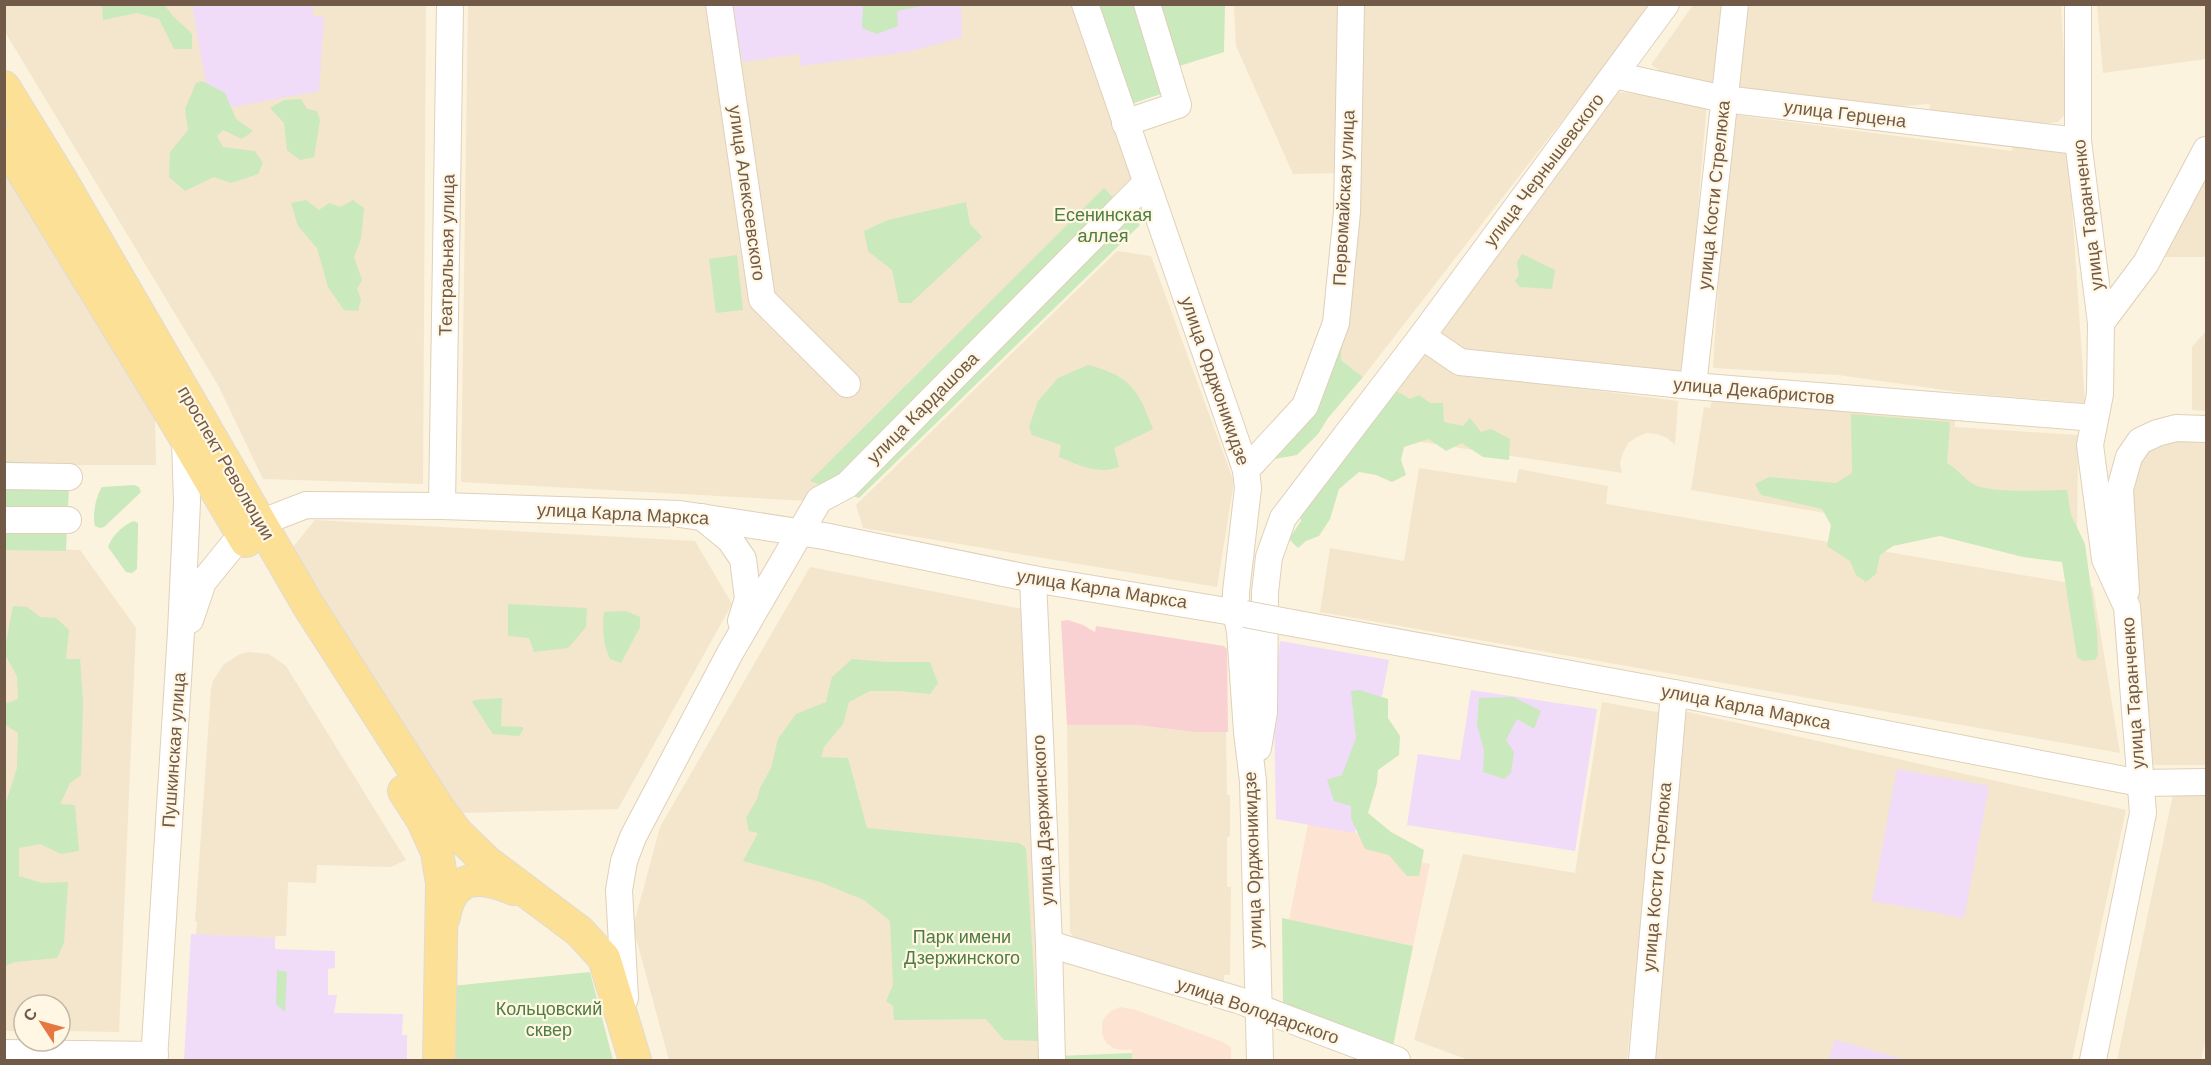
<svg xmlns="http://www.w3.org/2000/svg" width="2211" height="1065" viewBox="0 0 2211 1065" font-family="Helvetica,sans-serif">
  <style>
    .residential { fill: #f3e6cc }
    .commercial { fill: #fde3d1 }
    .education { fill: #f0dbf8 }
    .medical { fill: #fad1d2 }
    .green { fill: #cae9bd }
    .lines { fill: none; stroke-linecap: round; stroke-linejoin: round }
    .minor-casing { stroke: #dfd0ba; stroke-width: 28 }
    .major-casing { stroke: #e0dbd7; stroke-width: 34 }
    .minor { stroke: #fff; stroke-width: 26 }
    .major { stroke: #fce095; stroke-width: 32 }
    .minor-bridge-casing { stroke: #dfd0ba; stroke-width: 28; stroke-linecap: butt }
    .minor-bridge { stroke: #fff; stroke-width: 26 }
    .labels { text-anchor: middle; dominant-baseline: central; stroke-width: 4.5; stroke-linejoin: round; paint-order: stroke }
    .street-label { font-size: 18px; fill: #715a47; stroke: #fff7e4 }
    .park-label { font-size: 18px; fill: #4d7d41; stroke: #fff7e4 }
  </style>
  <rect width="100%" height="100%" fill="#fcf3de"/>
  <g class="residential">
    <polygon points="5,5 426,5 423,484 263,479 218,385 5,32"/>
    <polygon points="468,5 1071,5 1134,187 827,502 461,482"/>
    <polygon points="1234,5 1343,5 1342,173 1293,174 1236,46"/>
    <polygon points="1360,5 1652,5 1363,377 1341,360"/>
    <polygon points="1693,5 1721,5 1714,83 1675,80 1651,65"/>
    <polygon points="1739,5 2061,5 2067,112 2058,122 2023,126 1929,113 1930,104 1877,108 1729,89"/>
    <polygon points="2097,5 2206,5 2206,59 2103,73"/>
    <polygon points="1618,92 1707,102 1684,374 1453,350 1437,338"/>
    <polygon points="1729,114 2012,151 2014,137 2068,146 2085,403 1966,393 1838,375 1713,368"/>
    <polygon points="2206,162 2206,257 2164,257 2170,232"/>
    <polygon points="4,170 155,412 156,465 70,465 5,461"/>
    <polygon points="1117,251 1151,256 1234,482 1217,587 863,528 856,505"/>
    <polygon points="2206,331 2206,411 2192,410 2192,347"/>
    <polygon points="1425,352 1453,372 1678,401 1675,445 1667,438 1657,434 1647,433 1637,437 1628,443 1623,453 1620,463 1622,473 1357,432"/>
    <polygon points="1712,400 1955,417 1955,427 2078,435 2077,556 1691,490 1704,407 1710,408"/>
    <polygon points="2206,439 2206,765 2153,765 2123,515 2145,449 2166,442"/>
    <polygon points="1419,468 1516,483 1519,469 1608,486 1606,504 2093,587 2120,753 1320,612 1330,548 1404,561"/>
    <polygon points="315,520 695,541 732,604 618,809 461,813 289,552"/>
    <polygon points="6,549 80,550 136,628 119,1032 60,1031 60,1005 24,1005 24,1031 5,1031"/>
    <polygon points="810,567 1027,610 1038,1060 669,1060 633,927 660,827"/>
    <polygon points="249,652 269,654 286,666 406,860 391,867 317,865 316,883 288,882 286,936 276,936 275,938 196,935 197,922 195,921 211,689 213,681 223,665 240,654"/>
    <polygon points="1602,702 1662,713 1627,1060 1469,1060 1414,1040 1463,854 1575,873"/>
    <polygon points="1684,711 2126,810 2072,1060 1650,1060"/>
    <polygon points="1067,725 1136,725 1194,732 1226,732 1227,795 1230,795 1230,836 1227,837 1227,887 1231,887 1230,975 1224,975 1224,981 1218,981 1082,948 1070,932"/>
    <polygon points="2174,790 2206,795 2206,1038 2201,1060 2117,1060"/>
  </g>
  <g class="commercial">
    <polygon points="1308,824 1413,844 1410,860 1430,864 1413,946 1289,920"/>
    <polygon points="1120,1007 1136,1010 1223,1042 1231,1047 1231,1060 1132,1060 1132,1049 1125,1050 1115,1049 1107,1044 1102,1034 1102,1022 1105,1017 1111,1011"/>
  </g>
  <g class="education">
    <polygon points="192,5 313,5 313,16 324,17 319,91 211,111"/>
    <polygon points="730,5 961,5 962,37 908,52 801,66 799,54 743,62 733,25"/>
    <polygon points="1280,641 1389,660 1355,833 1276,819 1274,707"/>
    <polygon points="1471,690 1597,709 1575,851 1407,825 1418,754 1460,760"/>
    <polygon points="1897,769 1989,786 1964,918 1872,901"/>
    <polygon points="191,934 275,938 275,949 335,951 335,968 328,969 328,995 337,995 334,1013 403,1014 402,1035 407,1035 407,1060 184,1060"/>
    <polygon points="1835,1040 1907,1060 1828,1060"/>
  </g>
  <polygon class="medical" points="1068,620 1083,625 1095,632 1096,626 1224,646 1227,649 1228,732 1194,732 1136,725 1067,725 1061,621"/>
  <g class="green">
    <polygon points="102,5 164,5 174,17 192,34 192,49 174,49 159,19 137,13 103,20"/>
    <polygon points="863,5 864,4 927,5 897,11 898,26 877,34 862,28"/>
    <polygon points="1097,5 1141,5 1167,92 1131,104"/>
    <polygon points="1154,5 1225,5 1224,52 1173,68"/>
    <polygon points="202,81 225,93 236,119 253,131 242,139 223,130 217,136 223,147 255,151 263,163 258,174 231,183 214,177 185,191 169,177 170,152 188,130 185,109 196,83"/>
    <polygon points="301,99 307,109 317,111 320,120 314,157 300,160 287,150 284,123 270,108 284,100"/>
    <polygon points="1104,188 1140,225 859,498 810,481"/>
    <polygon points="306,200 319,210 329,203 340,207 353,200 364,208 361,239 354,257 362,280 357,289 361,299 358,311 344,310 328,287 317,248 298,226 291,203"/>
    <polygon points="966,202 970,224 982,237 911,303 899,303 892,270 868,251 864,231 888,220"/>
    <polygon points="1522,254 1555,270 1552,289 1520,287 1515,281 1519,275 1517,262"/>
    <polygon points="737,255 743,310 716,313 709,259"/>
    <polygon points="1343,324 1341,360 1363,377 1328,418 1318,434 1297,455 1263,461"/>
    <path d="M1088 365C1131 376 1138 390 1153 429L1114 448 1119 467C1098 475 1079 465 1059 457L1061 445 1032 435 1029 427 1038 401 1058 378Z"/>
    <polygon points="1396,391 1410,399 1419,395 1430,403 1443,403 1444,422 1463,426 1470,418 1481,432 1491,429 1510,439 1509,460 1483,457 1462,443 1446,451 1429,439 1404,447 1401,460 1406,475 1392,482 1376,475 1359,472 1339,489 1330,519 1319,536 1306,541 1298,548 1289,539 1301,521 1300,509"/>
    <path d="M1851 414 1950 422 1947 463C1958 469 1963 478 1973 484 1989 494 2047 490 2067 490L2071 515 2085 544 2097 632 2098 655 2095 660 2083 661 2077 657 2062 562 2023 557 1940 536 1893 546 1880 555 1876 574 1866 582 1856 575 1850 561 1827 546 1831 525 1822 509 1761 495 1755 484 1769 477 1836 483 1852 473Z"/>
    <polygon points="5,461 70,465 66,551 5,550"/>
    <path d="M134 485 139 487 141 492 137 496 104 527 100 528 95 526C92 515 96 496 102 487Z"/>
    <path d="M134 521 138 523V530L137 569 132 573 126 572 108 547C111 537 124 524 134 521Z"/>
    <polygon points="508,604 587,608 586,627 568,648 534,652 529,638 508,636"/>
    <polygon points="13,606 27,607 40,617 56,618 69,630 66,659 80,659 83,702 81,775 70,783 60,804 75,805 79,851 61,854 40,844 19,848 19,876 42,883 68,882 64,943 57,958 15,962 5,966 5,805 17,768 18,733 4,724 5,704 18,699 17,676 4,653"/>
    <path d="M626 611 640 617V627L621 663 610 659C603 643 602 630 604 612Z"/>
    <polygon points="852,659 887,662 930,662 938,683 930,694 900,691 870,691 849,702 843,724 824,747 821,757 848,758 867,828 1019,843 1026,848 1038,1041 1004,1040 986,1019 894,1020 893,1006 886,1001 893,985 890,921 864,900 820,882 743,861 758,833 749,831 746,818 757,799 760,788 771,768 778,739 796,714 826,702 832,677"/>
    <polygon points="1360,690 1388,699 1388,718 1400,736 1399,755 1378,770 1377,783 1368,813 1391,832 1424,850 1419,876 1407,876 1389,855 1365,849 1351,818 1351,806 1334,801 1327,780 1342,775 1356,738 1351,691"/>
    <polygon points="1513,697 1541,711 1534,729 1517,719 1506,740 1514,752 1511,773 1504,779 1483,772 1484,751 1477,724 1479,698"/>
    <polygon points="502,698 501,726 523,727 523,730 519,736 493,734 472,702 475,700"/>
    <polygon points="1282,918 1413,946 1393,1046 1283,1008"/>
    <polygon points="277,970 287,972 285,1012 276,1004"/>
    <polygon points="590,972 613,1060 451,1060 452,986"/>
    <polygon points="1132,1053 1132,1060 1058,1060 1058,1056"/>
  </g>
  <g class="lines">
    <g class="minor-casing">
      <g id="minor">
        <polyline points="719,4 762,299 847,384"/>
        <polyline points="1085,4 1246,470 1248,488 1236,592 1236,612 1240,631 1247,732 1253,781 1260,1060"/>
        <polyline points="2078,4 2078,141 2101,323 2100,394 2090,445 2105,559 2127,607 2143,813 2093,1060"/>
        <polyline points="1614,75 1724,99 2078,141"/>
        <polyline points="1125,123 1178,105 1147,4"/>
        <polyline points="2101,323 2146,263 2206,150"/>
        <polyline points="1422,336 1460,362 1693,386 2095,418"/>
        <polyline points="1693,386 1735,4"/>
        <polyline points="1246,470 1305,406 1336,323 1347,212 1351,4"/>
        <polyline points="4,476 69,477"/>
        <polyline points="442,506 450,4"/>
        <polyline points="702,517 730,540 743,559 748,599 741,621"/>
        <polyline points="4,520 68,520"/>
        <polyline points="260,523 306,505 442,506 680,514 824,536 1033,579 1245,614"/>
        <polyline points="1033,579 1049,944 1052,1060"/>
        <polyline points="2126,591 2120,489 2129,457 2140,441 2157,433 2176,428 2206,429"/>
        <polyline points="190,620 203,582 242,534"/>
        <polyline points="1287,622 1674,693 2140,783 2206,782"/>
        <polyline points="1258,748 1264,712 1265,592 1269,557 1283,518 1422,336 1666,4"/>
        <polyline points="1049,944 1238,1000 1397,1060"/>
        <polyline points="625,998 619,890 624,861 633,837 730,653 819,500 847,485 1146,183"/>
        <polyline points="4,1053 155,1055"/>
        <polyline points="154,1060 181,632 187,502 185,440"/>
        <polyline points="1642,1060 1674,693"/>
      </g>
    </g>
    <g class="major-casing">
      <g id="major">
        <polyline points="4,87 63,183 308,605 437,806 457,833 487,862 579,931 604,958 635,1060"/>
        <polyline points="4,141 176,422 246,541"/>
        <polyline points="404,791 422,819 437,852 442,883 439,1060"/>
        <path d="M444 917C452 874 479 874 514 889"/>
      </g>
    </g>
    <use href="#minor" class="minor"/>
    <use href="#major" class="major"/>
    <g class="minor-bridge-casing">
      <polyline id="minor-bridge" points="1245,614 1287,622"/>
    </g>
    <use href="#minor-bridge" class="minor-bridge"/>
  </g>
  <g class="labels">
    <g class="street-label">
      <text transform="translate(1845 114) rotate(7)">улица Герцена</text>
      <text transform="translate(1544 170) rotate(-53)">улица Чернышевского</text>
      <text transform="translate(747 193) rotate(82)">улица Алексеевского</text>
      <text transform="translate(1714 195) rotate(-84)">улица Кости Стрелюка</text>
      <text transform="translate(1344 198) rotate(-87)">Первомайская улица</text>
      <text transform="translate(2088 215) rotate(-97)">улица Таранченко</text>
      <text transform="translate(447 255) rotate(-89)">Театральная улица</text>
      <text transform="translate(1215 381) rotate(71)">улица Орджоникидзе</text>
      <text transform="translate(1754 391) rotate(5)">улица Декабристов</text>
      <text transform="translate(923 408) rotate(-45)">улица Кардашова</text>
      <text transform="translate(226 463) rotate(60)">проспект Революции</text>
      <text transform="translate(623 514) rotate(3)">улица Карла Маркса</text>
      <text transform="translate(1102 589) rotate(9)">улица Карла Маркса</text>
      <text transform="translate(2133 693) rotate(-94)">улица Таранченко</text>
      <text transform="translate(1746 707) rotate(11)">улица Карла Маркса</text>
      <text transform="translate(174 750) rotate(-86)">Пушкинская улица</text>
      <text transform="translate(1043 820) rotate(-93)">улица Дзержинского</text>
      <text transform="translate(1253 860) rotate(-92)">улица Орджоникидзе</text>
      <text transform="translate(1657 877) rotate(-85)">улица Кости Стрелюка</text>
      <text transform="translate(1258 1011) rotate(19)">улица Володарского</text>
    </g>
    <g class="park-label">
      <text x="1103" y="215">Есенинская<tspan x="1103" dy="21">аллея</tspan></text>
      <text x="962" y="937">Парк имени<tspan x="962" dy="21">Дзержинского</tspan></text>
      <text x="549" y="1009">Кольцовский<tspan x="549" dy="21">сквер</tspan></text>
    </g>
  </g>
  <rect width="2211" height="1065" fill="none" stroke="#715a47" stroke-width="12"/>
  <g transform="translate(42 1023) rotate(306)"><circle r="28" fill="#fff7e4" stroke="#c6b8a5" stroke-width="1.5"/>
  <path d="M0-4.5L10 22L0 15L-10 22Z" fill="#e77741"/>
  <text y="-9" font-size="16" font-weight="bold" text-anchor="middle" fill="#715a47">С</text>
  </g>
</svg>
